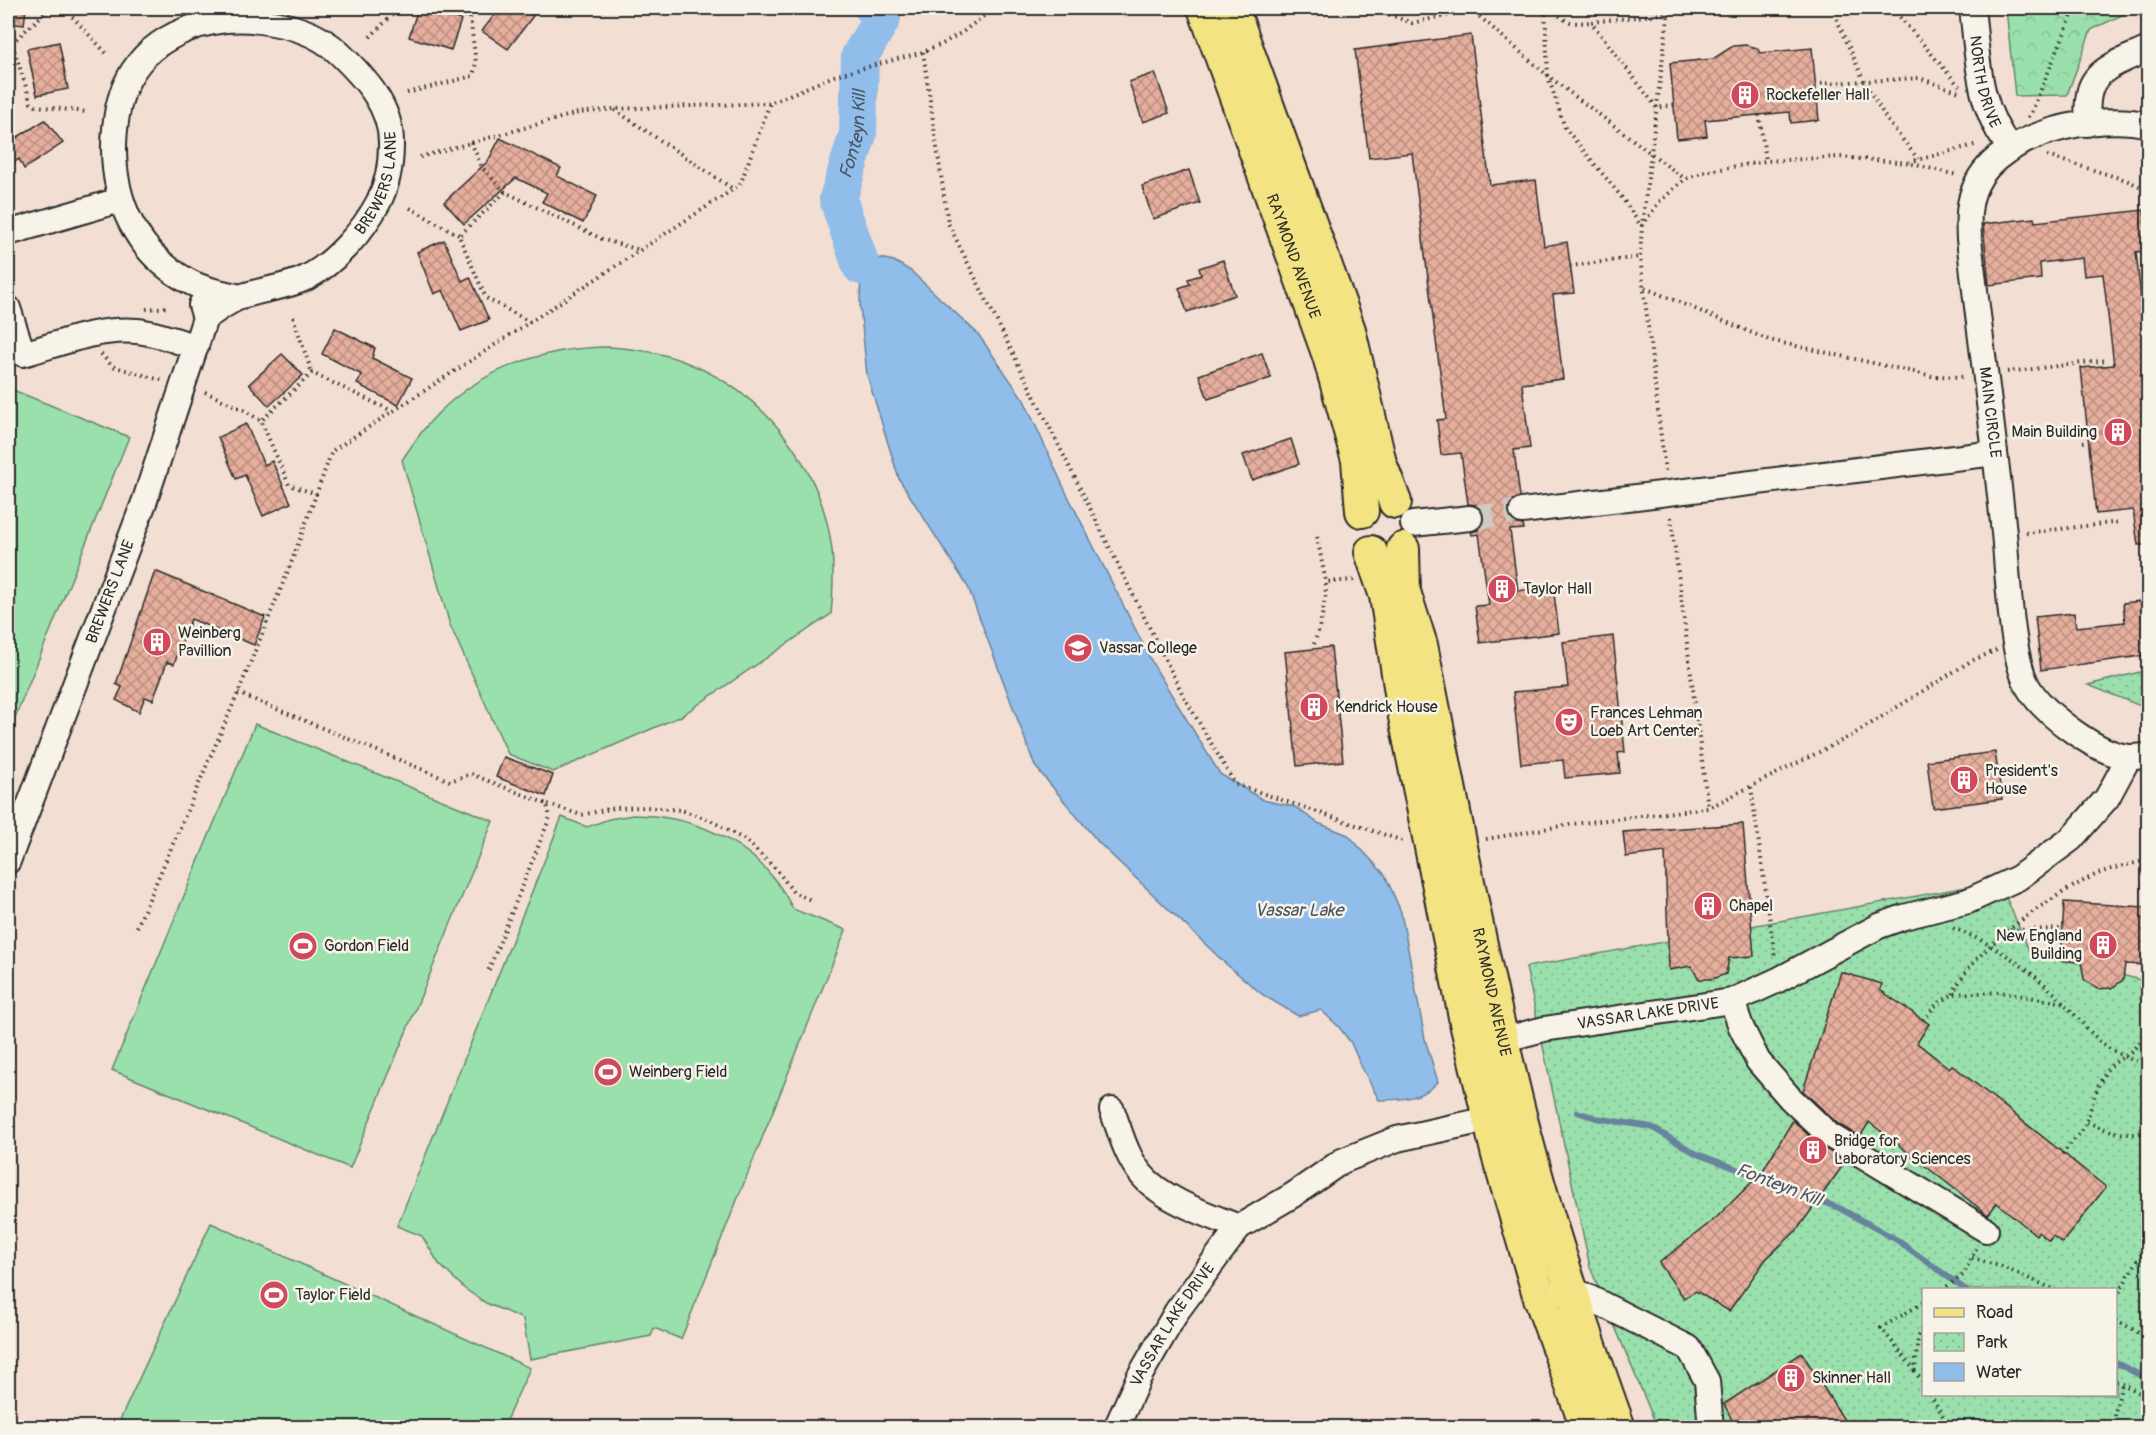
<svg xmlns="http://www.w3.org/2000/svg" width="2156" height="1435" viewBox="0 0 2156 1435" font-family="Pangolin,sans-serif">
  <style>
    .built { fill: #f2ded2; fill-rule: evenodd }
    .green { fill: #9ae0ad; stroke: #62866c; stroke-width: 1.5 }
    .forest { fill: url(#forest-crowns); stroke: #62866c; stroke-width: 1.5 }
    .park { fill: url(#park-dots); stroke: #62866c; stroke-width: 1.5; fill-rule: evenodd }
    .water { fill: #90bde9; stroke: #68839d; stroke-width: 1.5 }
    .lines { fill: none; stroke-linecap: round; stroke-linejoin: round }
    .stream { stroke: #68839d; stroke-width: 6 }
    .river { stroke: #90bde9; stroke-width: 38 }
    .building { fill: url(#building-cross-hatch); stroke: #2b2b2b; stroke-width: 1.5 }
    .minor-tunnel { stroke: #cecbc2; stroke-width: 24; stroke-dasharray: 24 12; stroke-linecap: butt }
    .minor-casing { stroke: #2b2b2b; stroke-width: 28 }
    .major-casing { stroke: #2b2b2b; stroke-width: 36 }
    .path { stroke: #2b2b2b; stroke-width: 4; stroke-dasharray: 1.5 4.5; stroke-linecap: butt }
    .minor { stroke: #f7f3e8; stroke-width: 24 }
    .major { stroke: #f4e382; stroke-width: 32 }
    .labels { text-anchor: middle; dominant-baseline: central; stroke-width: 5; stroke-linejoin: round; paint-order: stroke }
    .street-label { font-size: 16px; fill: #2b2b2b; stroke: #f7f3e8 }
    .poi-label { font-size: 16px; fill: #2b2b2b; stroke: #f7f3e8; text-anchor: start }
    .water-label { font-size: 18px; font-style: italic; fill: #495764; stroke: #f7f3e8 }
  </style>
  <defs>
    <pattern id="forest-crowns" width="20" height="18" patternUnits="userSpaceOnUse" patternTransform="scale(1.5)"><rect width="20" height="18" fill="#9ae0ad"/><path d="M2 6a3 3 0 1 1 6 0M12 15a3 3 0 1 1 6 0" fill="none" stroke="#85c095"/></pattern>
    <pattern id="park-dots" width="8" height="8" patternUnits="userSpaceOnUse" patternTransform="scale(1.5)"><rect width="8" height="8" fill="#9ae0ad"/><path d="M2 2h.1M6 6h.1" fill="none" stroke="#85c095" stroke-width="1.8" stroke-linecap="round"/></pattern>
    <pattern id="building-cross-hatch" width="8" height="8" patternUnits="userSpaceOnUse" patternTransform="scale(1.5)"><rect width="8" height="8" fill="#e6ae9d"/><path d="M0 0l8 8M0 8l8-8" fill="none" stroke="#bb8e80"/></pattern>
  </defs>
  <rect width="100%" height="100%" fill="#f7f3e8"/>
  <filter id="ink" filterUnits="userSpaceOnUse"><feTurbulence type="fractalNoise" baseFrequency=".0167" numOctaves="2"/><feDisplacementMap in="SourceGraphic" scale="12" xChannelSelector="R" yChannelSelector="G"/><feConvolveMatrix kernelMatrix="1 2 1 2 8 2 1 2 1" color-interpolation-filters="sRGB"/></filter>
  <g filter="url(#ink)">
    <path class="built" d="M8 8H2148V1427H8ZM1924 1290H2116V1394H1924Z"/>
    <g class="green">
      <path d="M610 347C635 349 661 352 685 362 764 392 822 466 832 550 834 572 833 593 831 614L681 716 553 772 508 754 450 625 402 460C411 447 420 433 430 422 475 371 542 347 610 347Z"/>
      <polygon points="8,388 129,437 8,735"/>
      <polygon points="255,724 493,821 350,1168 112,1070"/>
      <path d="M633 815C700 815 764 848 793 909L846 930 681 1339 654 1328 651 1336 530 1359 523 1319 486 1303 465 1289 439 1264 422 1236 397 1226 562 817 587 827 609 819Z"/>
      <polygon points="211,1223 530,1368 503,1427 136,1428 120,1420"/>
    </g>
    <polygon class="forest" points="2006,8 2136,8 2091,30 2067,95 2015,96"/>
    <g class="park">
      <polygon points="2148,670 2148,709 2088,685"/>
      <path d="M1999 881 2029 950 2148 982V1427H1657L1590 1267 1526 967ZM1924 1290H2116V1394H1924Z"/>
    </g>
    <path class="water" d="M880 258 894 261 911 271 978 334 1024 400 1064 488 1154 666 1220 774 1263 800 1295 807 1318 823 1348 835 1385 875 1401 912 1425 1039 1438 1082C1422 1099 1401 1100 1379 1100L1360 1064 1351 1043 1339 1027 1321 1010 1298 1016 1263 995 1226 964 1099 843 1035 766 968 587 899 479 867 375 860 306 861 266Z"/>
    <g class="lines">
      <g class="stream">
        <polyline points="1577,1112 1596,1118 1651,1127 1697,1154 1764,1179"/>
        <polyline points="1813,1198 1839,1208 1897,1240 1966,1290"/>
        <polyline points="2116,1363 2148,1379"/>
      </g>
      <path class="river" id="s1" d="M861 266 838 199 858 134 860 56 882 18 873 8"/>
    </g>
    <g class="building">
      <polygon points="8,8 26,8 24,25 8,23"/>
      <polygon points="418,8 427,8 461,20 451,50 409,37"/>
      <polygon points="500,8 539,8 508,49 482,31"/>
      <polygon points="1471,35 1490,185 1536,180 1544,246 1567,242 1574,293 1553,295 1563,379 1522,384 1530,448 1514,450 1520,497 1513,500 1509,505 1508,512 1511,520 1517,524 1523,525 1524,529 1510,530 1518,591 1553,586 1559,633 1480,643 1475,606 1489,605 1479,534 1472,535 1471,532 1478,530 1483,524 1484,516 1481,509 1476,505 1468,504 1461,453 1441,455 1437,420 1446,419 1412,153 1369,158 1355,50"/>
      <polygon points="59,42 68,89 37,95 27,49"/>
      <polygon points="1746,45 1757,48 1760,53 1812,48 1819,120 1791,123 1790,112 1705,120 1707,136 1677,139 1670,63 1713,59 1733,46"/>
      <polygon points="1155,73 1169,113 1143,122 1129,82"/>
      <polygon points="45,120 63,143 24,169 19,159 8,167 8,143"/>
      <polygon points="500,138 561,168 557,176 597,196 583,223 542,202 547,193 516,178 464,224 444,202 488,161"/>
      <polygon points="1189,170 1200,203 1153,219 1142,186"/>
      <polygon points="2144,210 2148,251 2136,252 2148,364 2148,545 2138,545 2133,510 2096,514 2081,368 2114,365 2103,274 2084,276 2082,258 2040,263 2041,279 1989,285 1983,224 2034,218 2035,222"/>
      <polygon points="444,240 462,281 470,277 489,320 461,331 443,290 434,294 417,252"/>
      <polygon points="1223,260 1235,295 1187,312 1179,288 1190,284 1188,279 1201,275 1199,268"/>
      <polygon points="335,328 375,348 372,358 412,378 398,405 357,384 362,375 322,354"/>
      <polygon points="1262,353 1271,378 1208,399 1199,375"/>
      <polygon points="282,354 303,375 269,406 249,384"/>
      <polygon points="246,424 264,465 272,461 291,503 263,516 245,475 236,479 218,437"/>
      <polygon points="1291,439 1299,464 1252,480 1243,455"/>
      <polygon points="155,571 265,617 254,645 191,619 174,664 167,662 153,700 145,697 139,712 116,700 122,687 116,684"/>
      <polygon points="2148,600 2148,655 2041,670 2035,617 2074,613 2076,627 2125,622 2123,603"/>
      <polygon points="1613,636 1625,752 1618,753 1620,773 1565,778 1563,760 1521,764 1513,692 1568,687 1563,642"/>
      <polygon points="1331,647 1343,761 1297,766 1285,652"/>
      <polygon points="1995,752 2002,799 1933,808 1927,761"/>
      <polygon points="504,757 553,775 546,796 496,777"/>
      <polygon points="1743,824 1754,956 1729,958 1726,974 1712,979 1699,979 1691,966 1669,970 1665,852 1626,857 1623,832"/>
      <polygon points="2064,902 2145,907 2144,965 2125,964 2123,980 2111,988 2097,989 2084,979 2081,961 2061,961"/>
      <polygon points="1841,972 1882,984 1880,990 1929,1024 1917,1043 1949,1068 1952,1065 2106,1187 2062,1243 2053,1236 2049,1241 2038,1232 2036,1235 1997,1203 1988,1215 1869,1122 1860,1137 1838,1124 1803,1091"/>
      <polygon points="1793,1120 1819,1145 1845,1161 1839,1171 1797,1230 1766,1259 1729,1311 1696,1291 1684,1298 1659,1263 1716,1218 1762,1172"/>
      <polygon points="1802,1353 1849,1428 1736,1428 1724,1404"/>
    </g>
    <g class="lines">
      <polyline class="minor-tunnel" points="1470,518 1522,511"/>
      <g class="minor-casing">
        <g id="minor">
          <path id="s2" d="M1972 8C1978 58 1977 108 2011 149"/>
          <path d="M2087 124C2087 113 2087 100 2090 90 2096 67 2130 58 2148 49"/>
          <path id="s3" d="M2148 125C2099 112 1999 133 1976 185 1968 202 1968 220 1969 239 1980 337 1994 435 2004 533 2008 571 2010 660 2030 690 2047 716 2099 755 2130 757 2136 757 2143 756 2148 756"/>
          <polyline points="8,233 120,200"/>
          <path d="M8 308 23 354C59 344 99 327 137 331 157 333 177 341 196 347"/>
          <path id="s4" d="M205 318C216 311 227 302 240 297 261 289 285 288 306 278 335 263 363 231 378 203 387 186 391 164 391 145 392 107 365 78 339 53 317 32 289 25 260 21 212 14 153 33 129 78 118 98 115 120 114 144 113 201 136 253 188 281 204 290 223 293 241 297"/>
          <polyline points="1522,511 1995,453"/>
          <polyline points="1413,524 1470,518"/>
          <path id="s5" d="M8 861 145 500 205 318 201 305"/>
          <polyline points="1732,1001 1778,980 1879,926 1904,917 1968,901 2018,878 2071,839 2107,798 2129,757"/>
          <path id="s6" d="M1502 1036H1517L1544 1029 1732 1001 1741 1027 1758 1061 1790 1098 1829 1135 1986 1230"/>
          <path d="M1112 1110C1120 1131 1126 1156 1141 1174 1162 1200 1209 1215 1239 1227L1293 1195 1342 1161 1397 1139 1489 1119"/>
          <polyline points="1559,1291 1580,1293 1689,1348 1707,1381 1711,1428"/>
          <path id="s7" d="M1116 1428 1139 1377 1177 1311 1239 1227"/>
        </g>
      </g>
      <g class="major-casing">
        <g id="major">
          <path id="s8" d="M1204 8 1329 356 1358 460 1362 511"/>
          <polyline points="1232,8 1349,330 1380,463 1395,502"/>
          <path id="s9" d="M1403 549 1404 592 1421 645C1452 799 1480 954 1518 1107 1545 1216 1581 1322 1619 1428"/>
          <polyline points="1371,552 1386,596 1404,712 1467,1027 1498,1155 1539,1295 1587,1428"/>
        </g>
      </g>
      <g class="path">
        <polyline points="64,8 108,55"/>
        <polyline points="151,8 154,11"/>
        <polyline points="1372,8 1412,23 1472,10 1548,76 1565,128 1620,195 1641,226"/>
        <polyline points="1545,8 1548,76 1685,179"/>
        <path d="M1550 8C1568 23 1567 24 1591 22"/>
        <polyline points="1832,8 1864,81 1887,120 1918,159"/>
        <polyline points="1892,8 1959,86"/>
        <polyline points="69,13 75,8"/>
        <polyline points="370,37 399,8"/>
        <polyline points="8,42 12,43 31,103 36,106 87,112"/>
        <polyline points="12,43 50,8"/>
        <polyline points="923,52 948,223 1183,695 1235,784 1406,842"/>
        <polyline points="1815,84 1919,78 1962,93"/>
        <polyline points="407,93 473,76 476,63 470,17 430,8"/>
        <polyline points="1674,105 1657,108 1591,22 1718,8"/>
        <polyline points="615,110 733,189"/>
        <polyline points="1759,115 1766,161"/>
        <polyline points="2028,117 2032,111 2075,8"/>
        <polyline points="471,142 481,166 505,192"/>
        <polyline points="2047,156 2126,180 2148,190"/>
        <polyline points="420,157 578,113 614,109 770,103"/>
        <polyline points="1909,162 1978,144"/>
        <polyline points="410,208 459,235"/>
        <polyline points="1642,226 1659,202 1685,179 1704,172 1766,161 1840,157 1908,163 1957,175"/>
        <polyline points="1570,266 1640,257"/>
        <polyline points="1645,288 1769,340 1932,376 1965,377"/>
        <polyline points="146,309 168,307"/>
        <polyline points="293,317 312,373"/>
        <polyline points="530,322 486,298 459,236 505,192 604,240 640,250"/>
        <polyline points="101,354 112,366 164,381"/>
        <polyline points="2007,372 2108,360"/>
        <polyline points="205,392 244,410 261,421"/>
        <polyline points="2083,442 2088,441"/>
        <polyline points="1665,471 1640,257 1642,226 1669,8"/>
        <polyline points="317,494 289,485 261,421 312,373 392,411"/>
        <polyline points="1671,517 1708,808"/>
        <polyline points="2026,533 2120,522"/>
        <polyline points="1317,537 1326,582"/>
        <path d="M1314 644C1321 623 1326 604 1326 582L1355 580"/>
        <polyline points="238,693 450,781 471,774 547,804 550,817 487,974"/>
        <polyline points="1751,787 1775,958"/>
        <polyline points="548,804 581,815 614,808 647,807 681,810 710,820 745,840 777,870 793,892 811,900"/>
        <polyline points="1486,839 1573,824 1708,808 1851,736 1971,661 1997,650"/>
        <polyline points="137,927 238,693 290,566 332,451 740,185 770,103 834,76 923,52 944,43 964,31 994,8"/>
        <path d="M1953 928C1992 943 2024 965 2054 993 2073 1011 2089 1034 2110 1049 2122 1056 2135 1061 2148 1066"/>
        <polyline points="2010,930 2063,929"/>
        <path d="M1953 994C1971 949 2056 892 2100 873 2115 867 2132 864 2148 860"/>
        <polyline points="1923,1020 1936,1005 1953,994 2000,992 2064,1003"/>
        <path d="M2087 1122C2107 1130 2126 1139 2148 1131"/>
        <path d="M2062 1154C2070 1144 2083 1132 2087 1120 2092 1106 2095 1090 2103 1077 2110 1063 2116 1063 2126 1055 2135 1049 2142 1040 2148 1031"/>
        <polyline points="1972,1258 2002,1267 2056,1290"/>
        <polyline points="1942,1290 1963,1275 1977,1247"/>
        <polyline points="2116,1297 2148,1243"/>
        <polyline points="2116,1320 2148,1338"/>
        <polyline points="1924,1324 1918,1338 1915,1371 1924,1384"/>
        <polyline points="1915,1371 1881,1328 1924,1302"/>
        <polyline points="2116,1381 2148,1397"/>
        <polyline points="1930,1394 1950,1428"/>
        <polyline points="2116,1428 2115,1413 2122,1384"/>
      </g>
      <use href="#minor" class="minor"/>
      <use href="#major" class="major"/>
    </g>
  </g>
  <defs>
    <g id="building-disc" transform="scale(1.5)"><circle r="9.5" fill="#d1495b" stroke="#f7f3e8"/><path d="M-4-6H4V6H1V3H-1V6H-4ZM-2.5-4.3h1.7v1.8h-1.7ZM.8-4.3h1.7v1.8H.8ZM-2.5-1h1.7V.8h-1.7ZM.8-1h1.7V.8H.8Z" fill="#fff"/></g>
    <g id="university-disc" transform="scale(1.5)"><circle r="9.5" fill="#d1495b" stroke="#f7f3e8"/><path d="M0-5L7-2L0 1L-7-2ZM-4 1L0 2.5L4 1V4Q0 6-4 4Z" fill="#fff"/></g>
    <g id="theatre-disc" transform="scale(1.5)"><circle r="9.5" fill="#d1495b" stroke="#f7f3e8"/><path d="M-5-5.5Q0-4 5-5.5V0Q5 5 0 6Q-5 5-5 0ZM-3.3-2.5H-1v1.5H-3.3ZM1-2.5H3.3v1.5H1ZM-2.8 1Q0 5.5 2.8 1Z" fill="#fff"/></g>
    <g id="stadium-disc" transform="scale(1.5)"><circle r="9.5" fill="#d1495b" stroke="#f7f3e8"/><path d="M0-5a6.5 5 0 1 0 0 10a6.5 5 0 1 0 0-10ZM-3.5-1.8h7v3.6h-7Z" fill="#fff"/></g>
  </defs>
  <g fill-rule="evenodd">
    <use href="#building-disc" x="1745" y="95"/>
    <use href="#building-disc" x="2118" y="432"/>
    <use href="#building-disc" x="1502" y="589"/>
    <use href="#building-disc" x="157" y="642"/>
    <use href="#university-disc" x="1078" y="648"/>
    <use href="#building-disc" x="1314" y="707"/>
    <use href="#theatre-disc" x="1569" y="722"/>
    <use href="#building-disc" x="1964" y="780"/>
    <use href="#building-disc" x="1708" y="906"/>
    <use href="#building-disc" x="2103" y="945"/>
    <use href="#stadium-disc" x="303" y="946"/>
    <use href="#stadium-disc" x="608" y="1072"/>
    <use href="#building-disc" x="1813" y="1150"/>
    <use href="#stadium-disc" x="274" y="1295"/>
    <use href="#building-disc" x="1791" y="1378"/>
  </g>
  <g class="labels">
    <g class="street-label">
      <text stroke="none"><textPath href="#s2" startOffset="75">NORTH DRIVE</textPath></text>
      <text stroke="none"><textPath href="#s4" startOffset="234">BREWERS LANE</textPath></text>
      <text stroke="none"><textPath href="#s8" startOffset="264">RAYMOND AVENUE</textPath></text>
      <text stroke="none"><textPath href="#s3" startOffset="423">MAIN CIRCLE</textPath></text>
      <text stroke="none"><textPath href="#s5" startOffset="288">BREWERS LANE</textPath></text>
      <text stroke="none"><textPath href="#s9" startOffset="453">RAYMOND AVENUE</textPath></text>
      <text stroke="none"><textPath href="#s6" startOffset="148">VASSAR LAKE DRIVE</textPath></text>
      <text stroke="none"><textPath href="#s7" startOffset="118">VASSAR LAKE DRIVE</textPath></text>
    </g>
    <g class="poi-label">
      <text x="1766" y="95">Rockefeller Hall</text>
      <text x="2097" y="432" text-anchor="end">Main Building</text>
      <text x="1523" y="589">Taylor Hall</text>
      <text x="178" y="633">Weinberg<tspan x="178" dy="18">Pavillion</tspan></text>
      <text x="1099" y="648">Vassar College</text>
      <text x="1335" y="707">Kendrick House</text>
      <text x="1590" y="713">Frances Lehman<tspan x="1590" dy="18">Loeb Art Center</tspan></text>
      <text x="1985" y="771">President's<tspan x="1985" dy="18">House</tspan></text>
      <text x="1729" y="906">Chapel</text>
      <text x="2082" y="936" text-anchor="end">New England<tspan x="2082" dy="18">Building</tspan></text>
      <text x="324" y="946">Gordon Field</text>
      <text x="629" y="1072">Weinberg Field</text>
      <text x="1834" y="1141">Bridge for<tspan x="1834" dy="18">Laboratory Sciences</tspan></text>
      <text x="295" y="1295">Taylor Field</text>
      <text x="1812" y="1378">Skinner Hall</text>
    </g>
    <g class="water-label">
      <text stroke="none"><textPath href="#s1" startOffset="138">Fonteyn Kill</textPath></text>
      <text x="1299" y="910">Vassar Lake</text>
      <text transform="translate(1779 1185) rotate(21)">Fonteyn Kill</text>
    </g>
  </g>
  <rect width="2156" height="1435" fill="none" stroke="#f7f3e8" stroke-width="30"/>
  <rect x="15" y="15" width="2126" height="1405" fill="none" stroke="#2b2b2b" stroke-width="2" filter="url(#ink)"/>
  <rect x="1922" y="1288" width="195" height="108" fill="#f7f3e8" stroke="#a5a39c" stroke-width="1.5"/>
  <rect x="1934" y="1308" width="30" height="9" fill="#f4e382" stroke="#a5a39c" stroke-width="1.5"/>
  <text x="1976" y="1318" font-size="18" fill="#2b2b2b">Road</text>
  <rect x="1934" y="1333" width="30" height="18" fill="url(#park-dots)" stroke="#a5a39c" stroke-width="1.5"/>
  <text x="1976" y="1348" font-size="18" fill="#2b2b2b">Park</text>
  <rect x="1934" y="1363" width="30" height="18" fill="#90bde9" stroke="#a5a39c" stroke-width="1.5"/>
  <text x="1976" y="1378" font-size="18" fill="#2b2b2b">Water</text>
</svg>
